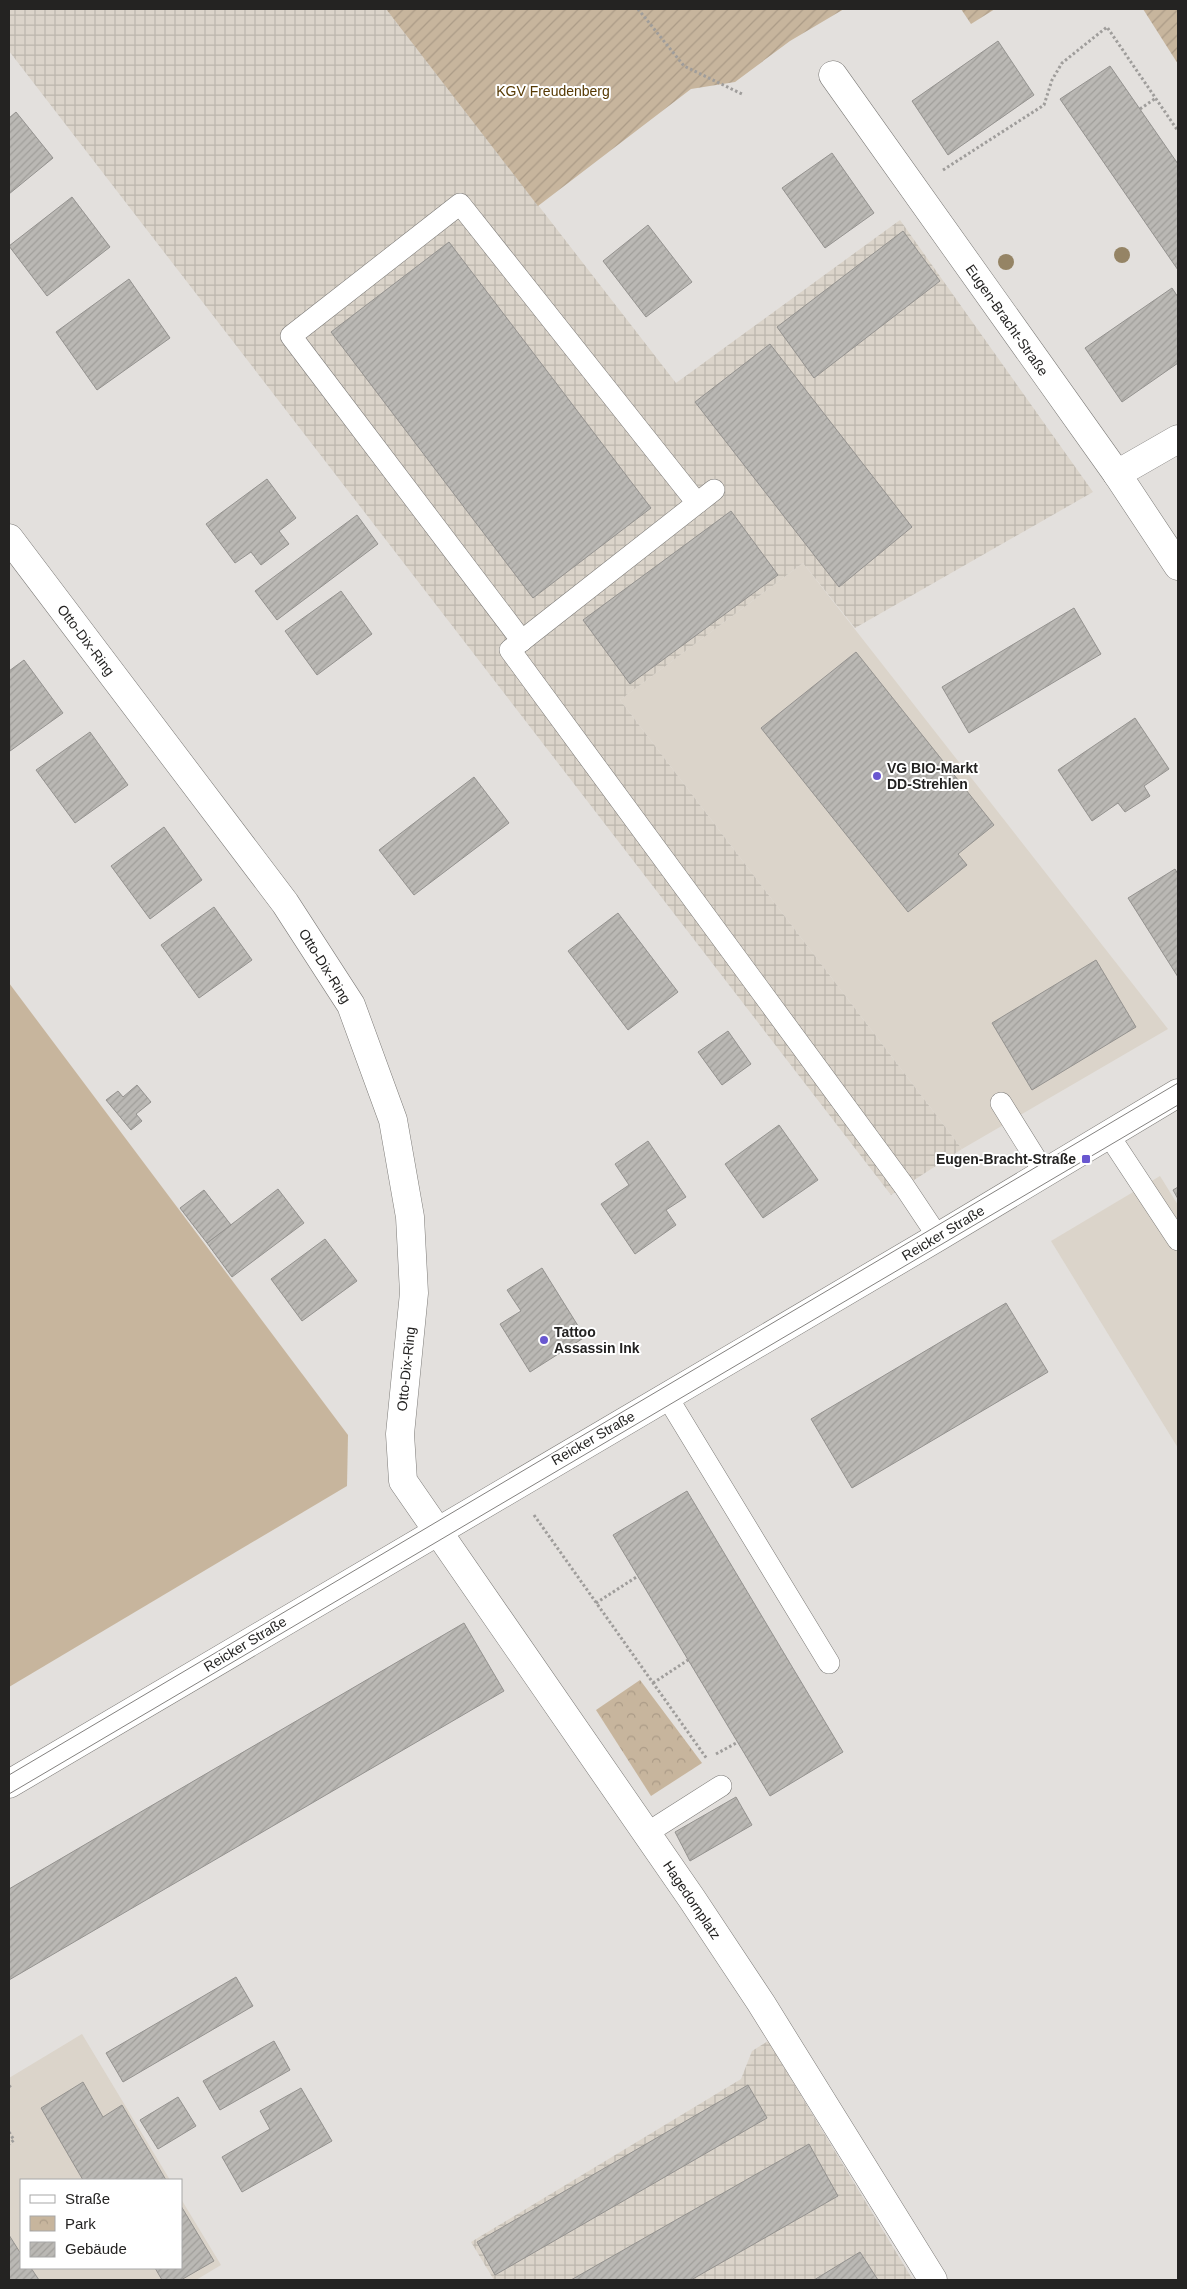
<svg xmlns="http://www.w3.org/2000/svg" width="1187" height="2289" viewBox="0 0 1187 2289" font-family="Arial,sans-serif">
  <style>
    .built { fill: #dbd4ca }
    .industrial { fill: url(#industrial-grid) }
    .grass { fill: #c7b59d }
    .park { fill: url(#park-crowns) }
    .garden { fill: url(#garden-furrows) }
    .building { fill: url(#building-hatch); stroke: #94928f }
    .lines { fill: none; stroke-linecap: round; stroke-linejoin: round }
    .service-casing { stroke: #7c7a77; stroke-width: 22 }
    .minor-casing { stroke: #7c7a77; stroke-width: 29 }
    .tertiary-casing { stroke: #7c7a77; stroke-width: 29 }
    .path { stroke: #9f9d9b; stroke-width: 3; stroke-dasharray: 2.5 2.5; stroke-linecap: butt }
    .service { stroke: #fff; stroke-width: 21 }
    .minor { stroke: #fff; stroke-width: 28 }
    .tertiary { stroke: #fff; stroke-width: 28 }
    .tram { stroke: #83817f; stroke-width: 1 }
    .tree { fill: #958465 }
    .poi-dot { fill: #6957d0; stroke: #fff; stroke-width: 2 }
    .labels { text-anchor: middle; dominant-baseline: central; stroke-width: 4; stroke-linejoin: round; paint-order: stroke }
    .park-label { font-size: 14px; fill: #563903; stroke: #fff }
    .street-label { font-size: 14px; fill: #242322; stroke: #fff }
    .poi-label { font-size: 14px; font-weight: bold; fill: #242322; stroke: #fff; text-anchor: start }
  </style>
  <defs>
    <pattern id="industrial-grid" width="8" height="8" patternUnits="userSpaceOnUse" patternTransform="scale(1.25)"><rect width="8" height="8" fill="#dbd4ca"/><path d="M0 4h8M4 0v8" fill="none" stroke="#bcb6ad"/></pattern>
    <pattern id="park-crowns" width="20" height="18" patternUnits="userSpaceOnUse" patternTransform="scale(1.25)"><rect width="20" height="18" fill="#c7b59d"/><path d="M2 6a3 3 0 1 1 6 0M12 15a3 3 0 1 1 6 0" fill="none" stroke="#ab9b87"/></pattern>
    <pattern id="garden-furrows" width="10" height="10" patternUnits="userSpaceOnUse" patternTransform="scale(1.25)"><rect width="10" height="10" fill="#c7b59d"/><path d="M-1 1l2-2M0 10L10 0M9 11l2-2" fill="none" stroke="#ab9b87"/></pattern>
    <pattern id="building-hatch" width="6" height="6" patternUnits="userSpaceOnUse" patternTransform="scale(1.25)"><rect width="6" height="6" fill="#bab8b4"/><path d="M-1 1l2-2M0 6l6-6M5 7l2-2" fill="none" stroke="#a09e9a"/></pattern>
  </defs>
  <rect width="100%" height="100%" fill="#e3e0dd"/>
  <g class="built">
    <polygon points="803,563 1168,1029 962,1149 620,700"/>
    <polygon points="1160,1176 1178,1205 1178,1448 1051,1241"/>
    <polygon points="82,2034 170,2180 21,2180 21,2268 181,2268 181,2199 221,2265 196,2280 9,2280 9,2078"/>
  </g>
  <g class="industrial">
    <polygon points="9,9 386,9 676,383 900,220 1093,492 855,628 803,563 620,700 962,1149 891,1195 9,51"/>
    <polygon points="768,2041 913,2280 494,2280 471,2242 741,2079 752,2051"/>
  </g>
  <polygon class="grass" points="9,983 348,1435 347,1486 9,1687"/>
  <polygon class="park" points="640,1680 702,1763 651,1796 596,1710"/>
  <g class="garden">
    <polygon points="386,9 844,9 790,41 735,82 691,89 538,206"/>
    <polygon points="961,9 995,9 971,24"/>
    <polygon points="1143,9 1178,9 1178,64"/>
  </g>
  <g class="building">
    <polygon points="998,41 1034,95 948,155 912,101"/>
    <polygon points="1110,66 1178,164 1178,270 1060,99"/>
    <polygon points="16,112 53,158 9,194 9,118"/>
    <polygon points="832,153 874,213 825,248 782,188"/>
    <polygon points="72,197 110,247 47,296 9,246"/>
    <polygon points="648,225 692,282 646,317 603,261"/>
    <polygon points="903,231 940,281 814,378 777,327"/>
    <polygon points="449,242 651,508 533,598 331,332"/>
    <polygon points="129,279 170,338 97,390 56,332"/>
    <polygon points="1172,288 1178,297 1178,363 1122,402 1085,348"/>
    <polygon points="770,344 912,527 839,587 695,402"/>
    <polygon points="267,479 296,518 279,531 289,544 261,565 251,552 235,563 206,524"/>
    <polygon points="731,511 778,575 630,684 583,620"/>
    <polygon points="357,515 378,544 277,620 255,591"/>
    <polygon points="341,591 372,634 317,675 285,631"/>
    <polygon points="1074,608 1101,654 969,733 942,687"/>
    <polygon points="856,652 994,825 958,854 967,865 908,912 761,728"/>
    <polygon points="24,660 63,713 10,751 9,671"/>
    <polygon points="1135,718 1169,769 1144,786 1150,796 1125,812 1118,803 1092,821 1058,770"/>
    <polygon points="90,732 128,785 75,823 36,770"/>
    <polygon points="474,777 509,823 414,895 379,850"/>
    <polygon points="164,827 202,880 150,919 111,866"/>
    <polygon points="1175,869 1178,874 1178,977 1128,898"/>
    <polygon points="214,907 252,960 199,998 161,945"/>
    <polygon points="618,913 678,992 628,1030 568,951"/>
    <polygon points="1096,960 1136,1027 1032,1090 992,1023"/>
    <polygon points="728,1031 751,1064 722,1085 698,1052"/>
    <polygon points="137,1085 151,1102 136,1114 142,1121 131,1130 106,1100 118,1091 123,1097"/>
    <polygon points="779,1125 818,1180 763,1218 725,1164"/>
    <polygon points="648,1141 686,1197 666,1210 676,1225 635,1254 601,1204 629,1185 615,1164"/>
    <polygon points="1178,1187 1178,1199 1173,1190"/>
    <polygon points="278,1189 304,1223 232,1277 207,1243"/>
    <polygon points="204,1190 231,1225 207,1243 180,1208"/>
    <polygon points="325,1239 357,1281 302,1321 271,1279"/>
    <polygon points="542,1268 585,1337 530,1372 500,1324 521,1311 507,1290"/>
    <polygon points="1006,1303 1048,1372 852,1488 811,1419"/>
    <polygon points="687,1491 843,1752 770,1796 613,1535"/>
    <polygon points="464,1623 504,1691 9,1980 9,1889"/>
    <polygon points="736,1797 752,1825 690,1861 675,1832"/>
    <polygon points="236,1977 253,2006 123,2082 106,2053"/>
    <polygon points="274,2041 290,2070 220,2110 203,2081"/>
    <polygon points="83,2082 103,2117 122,2105 166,2180 83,2180 41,2108"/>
    <polygon points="748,2085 767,2118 495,2275 477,2242"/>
    <polygon points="301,2088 332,2141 242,2192 222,2157 270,2129 260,2111"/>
    <polygon points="178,2097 196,2126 158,2149 140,2120"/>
    <polygon points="809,2144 838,2196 691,2280 571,2280"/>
    <polygon points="181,2206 214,2261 181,2280 162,2280 155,2268 181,2268"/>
    <polygon points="9,2235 21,2254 21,2268 31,2268 39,2280 9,2280"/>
    <polygon points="860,2252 878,2280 814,2280"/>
  </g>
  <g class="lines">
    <g class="service-casing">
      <g id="service">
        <polyline points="714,490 510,650 904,1186 938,1237"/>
        <polyline points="522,641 291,336 460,204 697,503"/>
        <polyline points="1001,1103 1044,1172"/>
        <polyline points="1108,1134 1178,1240"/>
        <polyline points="666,1395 829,1663"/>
        <polyline points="647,1833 721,1786"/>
      </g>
    </g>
    <g class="minor-casing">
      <g id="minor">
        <polyline points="833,75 1117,474 1178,566"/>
        <polyline points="1117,474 1178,439"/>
        <polyline points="9,538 285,903 351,1005 393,1120 410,1217 414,1293 400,1434 403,1481 692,1899 761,2003 933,2280"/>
      </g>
    </g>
    <g class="tertiary-casing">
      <polyline id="tertiary" points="9,1784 938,1237 1178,1093"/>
    </g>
    <g class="path">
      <polyline points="638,9 684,66 744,95"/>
      <polyline points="1140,109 1156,98"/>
      <polyline points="943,170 1044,105 1052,80 1062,63 1107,27 1178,131"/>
      <polyline points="534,1515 707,1759"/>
      <polyline points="596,1603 638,1576"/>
      <polyline points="653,1683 688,1660"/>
      <polyline points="716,1754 738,1742"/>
      <polyline points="9,2087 11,2085"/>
      <polyline points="9,2132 14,2140 9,2144"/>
    </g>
    <use href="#service" class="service"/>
    <use href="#minor" class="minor"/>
    <use href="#tertiary" class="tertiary"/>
    <g class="tram">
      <polyline points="9,1775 1178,1083"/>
      <polyline points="9,1794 1178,1105"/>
    </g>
  </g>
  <g class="tree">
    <circle cx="1122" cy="255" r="8"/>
    <circle cx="1006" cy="262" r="8"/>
  </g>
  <g class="poi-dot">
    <circle cx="877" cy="776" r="5"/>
    <rect x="1081" y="1154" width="10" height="10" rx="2.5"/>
    <circle cx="544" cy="1340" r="5"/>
  </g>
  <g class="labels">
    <g class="park-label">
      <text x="553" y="91">KGV Freudenberg</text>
    </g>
    <g class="street-label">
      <text transform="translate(1007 320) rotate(55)">Eugen-Bracht-Straße</text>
      <text transform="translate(86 640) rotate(53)">Otto-Dix-Ring</text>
      <text transform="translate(325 966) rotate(58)">Otto-Dix-Ring</text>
      <text transform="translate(943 1233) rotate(-31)">Reicker Straße</text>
      <text transform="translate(406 1369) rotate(-84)">Otto-Dix-Ring</text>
      <text transform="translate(593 1438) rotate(-30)">Reicker Straße</text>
      <text transform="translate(245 1644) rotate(-31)">Reicker Straße</text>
      <text transform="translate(692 1900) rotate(56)">Hagedornplatz</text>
    </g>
    <g class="poi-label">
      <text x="887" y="768">VG BIO-Markt<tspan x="887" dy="16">DD-Strehlen</tspan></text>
      <text x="1076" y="1159" text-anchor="end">Eugen-Bracht-Straße</text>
      <text x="554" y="1332">Tattoo<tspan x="554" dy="16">Assassin Ink</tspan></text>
    </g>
  </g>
  <rect width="1187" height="2289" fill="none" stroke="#242322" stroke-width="20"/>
  <rect x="20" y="2179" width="162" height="90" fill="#ffffff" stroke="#a7a7a7"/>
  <rect x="30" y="2195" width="25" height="8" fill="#ffffff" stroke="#a7a7a7"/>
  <text x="65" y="2204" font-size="15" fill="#242322">Straße</text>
  <rect x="30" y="2216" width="25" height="15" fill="url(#park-crowns)" stroke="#a7a7a7"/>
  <text x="65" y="2229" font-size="15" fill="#242322">Park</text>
  <rect x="30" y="2242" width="25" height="15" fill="url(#building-hatch)" stroke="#a7a7a7"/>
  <text x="65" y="2254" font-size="15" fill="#242322">Gebäude</text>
</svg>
